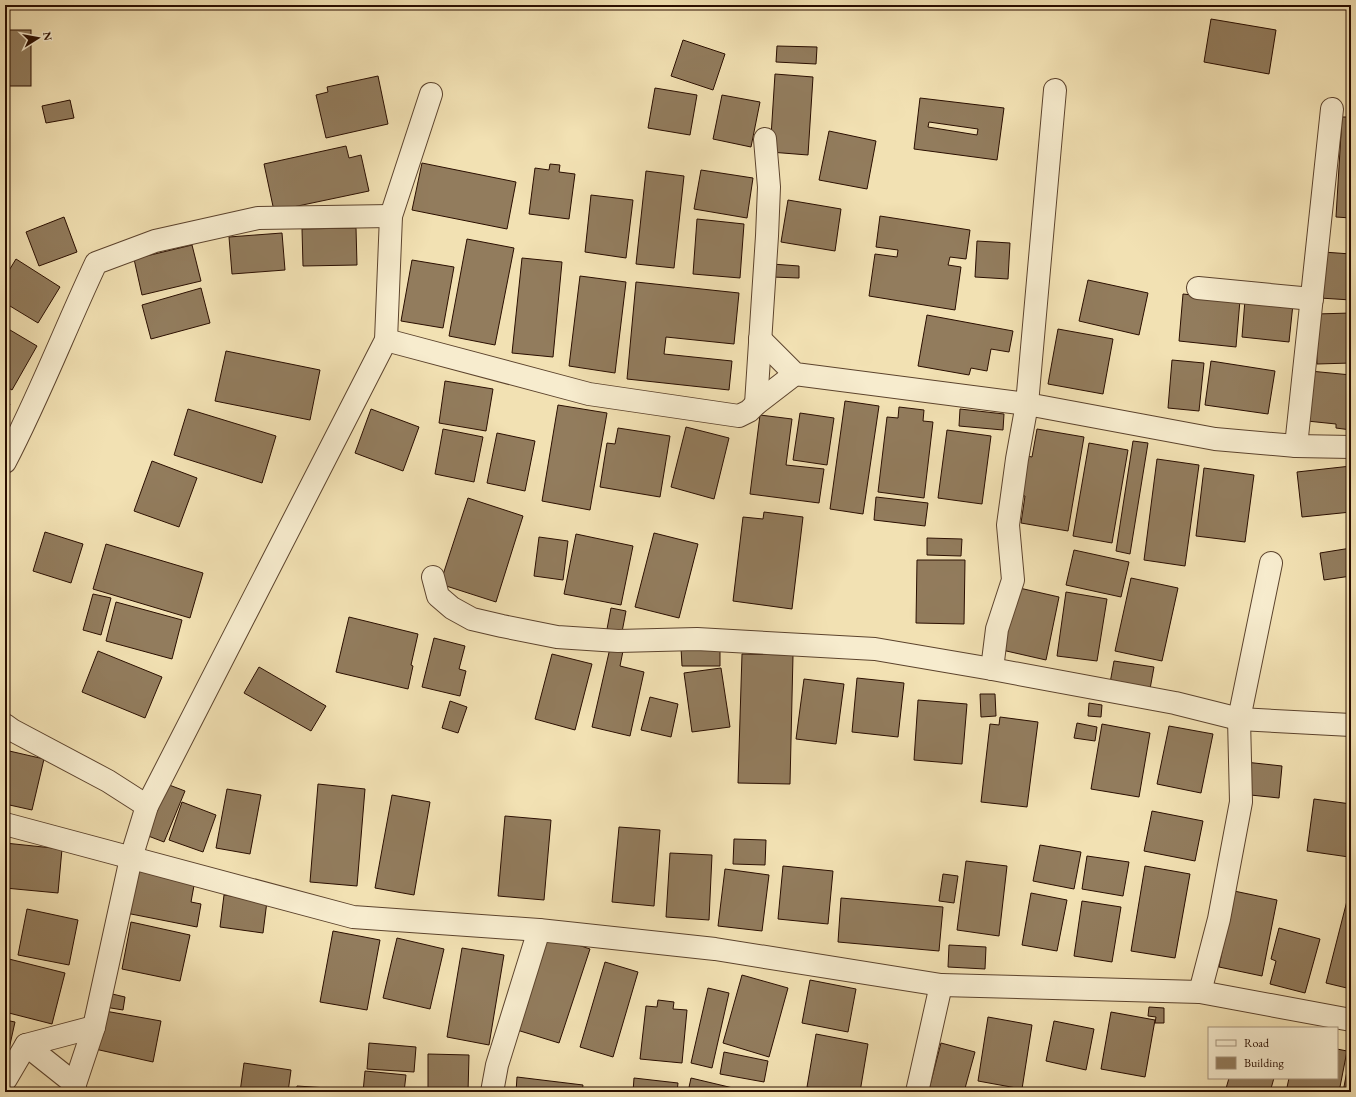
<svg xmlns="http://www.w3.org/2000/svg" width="1356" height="1097" viewBox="0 0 1356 1097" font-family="'EB Garamond',serif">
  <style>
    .building { fill: #927c5d; stroke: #2a0e00; fill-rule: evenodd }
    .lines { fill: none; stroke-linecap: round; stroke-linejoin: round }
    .minor-casing { stroke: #5c432d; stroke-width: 24 }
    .minor { stroke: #f7ecce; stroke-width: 22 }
  </style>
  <rect width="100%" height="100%" fill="#f2e1b3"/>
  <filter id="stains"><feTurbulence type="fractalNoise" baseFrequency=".005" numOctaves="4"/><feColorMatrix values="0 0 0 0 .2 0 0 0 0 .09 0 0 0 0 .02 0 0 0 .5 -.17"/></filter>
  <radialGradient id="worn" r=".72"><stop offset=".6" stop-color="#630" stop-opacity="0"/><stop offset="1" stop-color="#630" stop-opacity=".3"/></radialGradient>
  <g class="building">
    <polygon points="1211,19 1276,30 1269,74 1204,62"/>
    <rect x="5" y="30" width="26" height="56"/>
    <polygon points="683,40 725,54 713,90 671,76"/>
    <polygon points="777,46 817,47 816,64 776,62"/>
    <polygon points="775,74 813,77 808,155 770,152"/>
    <polygon points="378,76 388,124 326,138 316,95 328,92 327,87"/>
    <polygon points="655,88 697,95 690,135 648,128"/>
    <polygon points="722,95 760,102 751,147 713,139"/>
    <path d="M920 98 1004 108 997 160 914 149ZM929 122 978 129 977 135 928 127Z"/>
    <polygon points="70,100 74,118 46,123 42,106"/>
    <polygon points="1342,117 1351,117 1351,218 1336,217"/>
    <polygon points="829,131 876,141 867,189 819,180"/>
    <polygon points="346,146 349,158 361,155 369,191 274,211 264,164"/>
    <polygon points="422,163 516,182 507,229 412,210"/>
    <polygon points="550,164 560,165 559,172 575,174 569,219 529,214 535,168 549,170"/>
    <polygon points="701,170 753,178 747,218 694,209"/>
    <polygon points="646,171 684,176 674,268 636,264"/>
    <polygon points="591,195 633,200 626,258 585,252"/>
    <polygon points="788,200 841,209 835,251 781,242"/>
    <polygon points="880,216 970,230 966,259 950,257 948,265 961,267 955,310 869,296 875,254 897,257 898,250 876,247"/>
    <polygon points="64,217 77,252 39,266 26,232"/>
    <polygon points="697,219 744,224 740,278 693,274"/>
    <polygon points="356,228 357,265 303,266 302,229"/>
    <polygon points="282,233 285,270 232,274 229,237"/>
    <polygon points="467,239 514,248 495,345 449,336"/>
    <polygon points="977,241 1010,243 1008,279 975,277"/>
    <polygon points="192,245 201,281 142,295 134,259"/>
    <polygon points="5,249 9,253 5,258"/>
    <polygon points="1323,252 1351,254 1351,300 1320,298"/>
    <polygon points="522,258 562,262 553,357 512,353"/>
    <polygon points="16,259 60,287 38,323 5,303 5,277"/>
    <polygon points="412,260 454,267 443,328 401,321"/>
    <polygon points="772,264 799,266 799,278 772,277"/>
    <polygon points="580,276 626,282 615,373 569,366"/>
    <polygon points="1088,280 1148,293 1139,335 1079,321"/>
    <polygon points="636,282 739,293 734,344 666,337 664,354 732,361 729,390 627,379"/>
    <polygon points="201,288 210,323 151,339 142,305"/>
    <polygon points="1183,294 1240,300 1236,347 1179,341"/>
    <polygon points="1245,300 1293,304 1289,342 1242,337"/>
    <polygon points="1351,313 1351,363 1317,364 1316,314"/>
    <polygon points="927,315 1013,331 1009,352 991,349 987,371 971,368 969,375 918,366"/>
    <polygon points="5,327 37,346 12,390 5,386"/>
    <polygon points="1058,329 1113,339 1103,394 1048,384"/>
    <polygon points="226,351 320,370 310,420 215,401"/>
    <polygon points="1172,360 1204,363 1199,411 1168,408"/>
    <polygon points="1211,361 1275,371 1268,414 1205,405"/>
    <polygon points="1310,371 1351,375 1351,430 1336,428 1336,424 1307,421"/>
    <polygon points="445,381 493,389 486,431 439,423"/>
    <polygon points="5,401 10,404 5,414"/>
    <polygon points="845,401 879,406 863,514 830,509"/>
    <polygon points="558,405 607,413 590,510 542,501"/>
    <polygon points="899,407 924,410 923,421 933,422 924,498 878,492 887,417 898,418"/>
    <polygon points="188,409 276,436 262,483 174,455"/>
    <polygon points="371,409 419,427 403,471 355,453"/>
    <polygon points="960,409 1004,414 1003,430 959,426"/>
    <polygon points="800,413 834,418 827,465 793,460"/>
    <polygon points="760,415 792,419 786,465 824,469 819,503 750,494"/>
    <polygon points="686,427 729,438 714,499 671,487"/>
    <polygon points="618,428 670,436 660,497 600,487 607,443 615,444"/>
    <polygon points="443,429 483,437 474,482 435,474"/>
    <polygon points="1037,429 1084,437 1068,531 1021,523 1025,496 1017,495 1023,455 1032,457"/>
    <polygon points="947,430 991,436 982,504 938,498"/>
    <polygon points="497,433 535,441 525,491 487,483"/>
    <polygon points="1133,441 1148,443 1130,554 1116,551"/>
    <polygon points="1089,443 1128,450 1112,543 1073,536"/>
    <polygon points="1157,459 1199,465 1185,566 1144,560"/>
    <polygon points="152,461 197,478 179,527 134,511"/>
    <polygon points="1351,466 1351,512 1302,517 1297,472"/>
    <polygon points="1204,468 1254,475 1245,542 1196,536"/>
    <polygon points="876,497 928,503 925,526 874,520"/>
    <polygon points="468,498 523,516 496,602 440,584"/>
    <polygon points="764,512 803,517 792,609 733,601 743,517 763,519"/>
    <polygon points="45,532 83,544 71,583 33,571"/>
    <polygon points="654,533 698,544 679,618 635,607"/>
    <polygon points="576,534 633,546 621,605 564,594"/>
    <polygon points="539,537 568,541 563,580 534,576"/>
    <polygon points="927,538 962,539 961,556 927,555"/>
    <polygon points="106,544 203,573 190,618 93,589"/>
    <polygon points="1351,548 1351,576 1324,580 1320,553"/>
    <polygon points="1074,550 1129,562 1121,597 1066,585"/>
    <polygon points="917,560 965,560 964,624 916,623"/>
    <polygon points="1131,578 1178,588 1162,661 1115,651"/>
    <polygon points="1015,587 1059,597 1046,660 1002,650"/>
    <polygon points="1066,592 1107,599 1097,661 1057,656"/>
    <polygon points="93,594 111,598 101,635 83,630"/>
    <polygon points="116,602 182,620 172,659 106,641"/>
    <polygon points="611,608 626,611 622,632 607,629"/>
    <polygon points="349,617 418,634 411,665 413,666 408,689 336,672"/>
    <polygon points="434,638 465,646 459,669 466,671 460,696 422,687"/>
    <polygon points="720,647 720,666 682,666 681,648"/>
    <polygon points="610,648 623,651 620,666 644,672 630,736 592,727"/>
    <polygon points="98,651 162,677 145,718 82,692"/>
    <polygon points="552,654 592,664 575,730 535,719"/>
    <polygon points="742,654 793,655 790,784 738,783"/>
    <polygon points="1114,661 1154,667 1150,689 1110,683"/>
    <polygon points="259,667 326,706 311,731 244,693"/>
    <polygon points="721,668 730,727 692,732 684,673"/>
    <polygon points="857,678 904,683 898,737 852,732"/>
    <polygon points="804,679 844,684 836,744 796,739"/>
    <polygon points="980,694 995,694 996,716 981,717"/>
    <polygon points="650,697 678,704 671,737 641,730"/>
    <polygon points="918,700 967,704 962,764 914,760"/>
    <polygon points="450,701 467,707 458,733 442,728"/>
    <polygon points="1089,703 1102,705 1101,717 1088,716"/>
    <polygon points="1000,717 1038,722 1027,807 981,802 990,724 999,725"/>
    <polygon points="1077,723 1097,727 1095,741 1074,738"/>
    <polygon points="1102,724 1150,733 1139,797 1091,789"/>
    <polygon points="1169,726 1213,734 1201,793 1157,784"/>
    <polygon points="5,750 44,759 32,810 5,804"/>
    <polygon points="1245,762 1282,766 1279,798 1241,794"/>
    <polygon points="164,783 185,791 164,842 143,834"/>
    <polygon points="318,784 365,789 357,886 310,882"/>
    <polygon points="227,789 261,795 250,854 216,848"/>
    <polygon points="392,795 430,802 414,895 375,888"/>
    <polygon points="1314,799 1351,804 1351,840 1349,857 1307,851"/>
    <polygon points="182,802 216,815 203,852 169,840"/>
    <polygon points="1152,811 1203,821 1195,861 1144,851"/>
    <polygon points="505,816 551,820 544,900 498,896"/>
    <polygon points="619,827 660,830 654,906 612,902"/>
    <polygon points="734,839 766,840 765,865 733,864"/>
    <polygon points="5,843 62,849 58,893 5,888"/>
    <polygon points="1040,845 1081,852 1074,889 1033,881"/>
    <polygon points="670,853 712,855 709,920 666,917"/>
    <polygon points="1087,856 1129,862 1123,896 1082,889"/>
    <polygon points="966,861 1007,866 999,936 957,930"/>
    <polygon points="783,866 833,871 828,924 778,919"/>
    <polygon points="1145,866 1190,874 1175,958 1131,951"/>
    <polygon points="134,868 195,880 191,902 201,904 197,927 126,913"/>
    <polygon points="725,869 769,875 762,931 718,926"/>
    <polygon points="943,874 958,876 954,903 939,901"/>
    <polygon points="1350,889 1351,890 1351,989 1326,983"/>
    <polygon points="1234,891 1277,900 1262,976 1219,967"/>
    <polygon points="1031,893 1067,900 1057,951 1022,945"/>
    <polygon points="224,895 267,901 263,933 220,927"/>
    <polygon points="841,898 943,907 939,951 838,942"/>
    <polygon points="1082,901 1121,907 1112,962 1074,956"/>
    <polygon points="27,909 78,920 69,965 18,955"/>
    <polygon points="131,922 190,935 180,981 122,969"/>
    <polygon points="1279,928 1320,939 1305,993 1270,984 1276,961 1271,959"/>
    <polygon points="333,931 380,940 367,1010 320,1002"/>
    <polygon points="549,935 590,949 559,1043 517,1030"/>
    <polygon points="397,938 444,949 430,1009 383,998"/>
    <polygon points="949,945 986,947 985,969 948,967"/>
    <polygon points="462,948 504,955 489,1045 447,1037"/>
    <polygon points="5,958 65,973 52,1024 5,1012"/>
    <polygon points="605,962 638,972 613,1057 580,1047"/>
    <polygon points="742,975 788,988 769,1057 723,1043"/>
    <polygon points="810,980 856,989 848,1032 802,1023"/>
    <polygon points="708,988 729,993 712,1068 691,1063"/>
    <polygon points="108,993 125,997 123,1010 105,1007"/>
    <polygon points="658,1000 674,1002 673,1009 687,1010 682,1063 640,1059 646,1006 657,1007"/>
    <polygon points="1149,1007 1164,1008 1164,1023 1155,1023 1156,1017 1148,1016"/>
    <polygon points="105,1011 161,1021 153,1062 95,1049"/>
    <polygon points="1111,1012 1155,1020 1145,1077 1101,1069"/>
    <polygon points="988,1017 1032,1025 1022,1089 978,1081"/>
    <polygon points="5,1020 15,1022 5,1067"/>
    <polygon points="1054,1021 1094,1029 1086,1070 1046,1061"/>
    <polygon points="816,1034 868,1044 860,1092 837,1092 807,1087"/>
    <polygon points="369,1043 416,1047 414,1072 367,1069"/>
    <polygon points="941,1043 975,1052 964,1092 939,1092 929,1089"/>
    <polygon points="1337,1049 1347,1051 1339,1092 1286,1092 1289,1078 1337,1078"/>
    <polygon points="724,1052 768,1061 764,1082 720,1074"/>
    <polygon points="428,1054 469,1055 468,1092 428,1092"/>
    <polygon points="1350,1055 1351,1055 1351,1092 1343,1092"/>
    <polygon points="244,1063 291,1070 288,1092 240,1092"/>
    <polygon points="365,1071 406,1075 404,1092 363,1092"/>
    <polygon points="517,1077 583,1085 582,1092 516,1092"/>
    <polygon points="634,1078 678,1083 677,1092 633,1092"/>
    <polygon points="691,1078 733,1088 732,1092 688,1092"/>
    <polygon points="1229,1078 1274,1078 1270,1092 1225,1092"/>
    <polygon points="297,1086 343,1089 343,1092 296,1092"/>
  </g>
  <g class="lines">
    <g class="minor-casing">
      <g id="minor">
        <polyline points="1198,288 1312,299"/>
        <polyline points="760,339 795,374 1027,404 1215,439 1296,446 1351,447"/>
        <polyline points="386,340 589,394 739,416 749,411 756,404 795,374"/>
        <polyline points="756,404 767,236 769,187 765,139"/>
        <polyline points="1296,446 1332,109"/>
        <path d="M5 462C39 397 65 329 96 263L155 241 258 218 391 216"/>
        <polyline points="433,577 438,596 452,608 472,619 502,626 557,637 618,641 697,639 875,649 992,669 1175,703 1239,719 1351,725"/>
        <polyline points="992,669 997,629 1013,580 1008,525 1017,459 1027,404 1055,90"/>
        <polyline points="5,725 12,730 108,781 147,806"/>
        <polyline points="5,824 353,917 539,930 715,949 941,985 1200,992 1351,1020"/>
        <polyline points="1200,992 1219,919 1241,802 1239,719 1271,563"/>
        <polyline points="26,1045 75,1084"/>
        <polyline points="5,1079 6,1079 26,1045 94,1027"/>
        <polyline points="75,1092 75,1084 94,1027 131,858 147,806 386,340 391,216 431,94"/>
        <polyline points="492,1092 497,1065 539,930"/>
        <polyline points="917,1092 941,985"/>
      </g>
    </g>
    <use href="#minor" class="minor"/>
  </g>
  <rect width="1356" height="1097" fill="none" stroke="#f2e1b3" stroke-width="20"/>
  <rect x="6" y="6" width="1344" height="1085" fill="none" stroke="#2a0e00" stroke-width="2"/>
  <rect x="10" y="10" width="1336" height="1077" fill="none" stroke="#2a0e00"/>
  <rect x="1208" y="1027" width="130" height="52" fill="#f7ecce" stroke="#a5937c"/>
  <rect x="1216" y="1040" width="20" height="6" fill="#f7ecce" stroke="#a5937c"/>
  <text x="1244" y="1047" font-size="12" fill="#2a0e00">Road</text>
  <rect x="1216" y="1057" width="20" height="12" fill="#927c5d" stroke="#a5937c"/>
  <text x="1244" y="1067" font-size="12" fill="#2a0e00">Building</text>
  <g transform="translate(38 38) rotate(79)" stroke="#f7ecce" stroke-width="3" paint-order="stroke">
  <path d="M0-3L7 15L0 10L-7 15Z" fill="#2a0e00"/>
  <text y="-6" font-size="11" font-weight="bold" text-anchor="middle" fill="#2a0e00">N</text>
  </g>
  <rect width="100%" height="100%" filter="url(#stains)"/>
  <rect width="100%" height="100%" fill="url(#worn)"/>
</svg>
